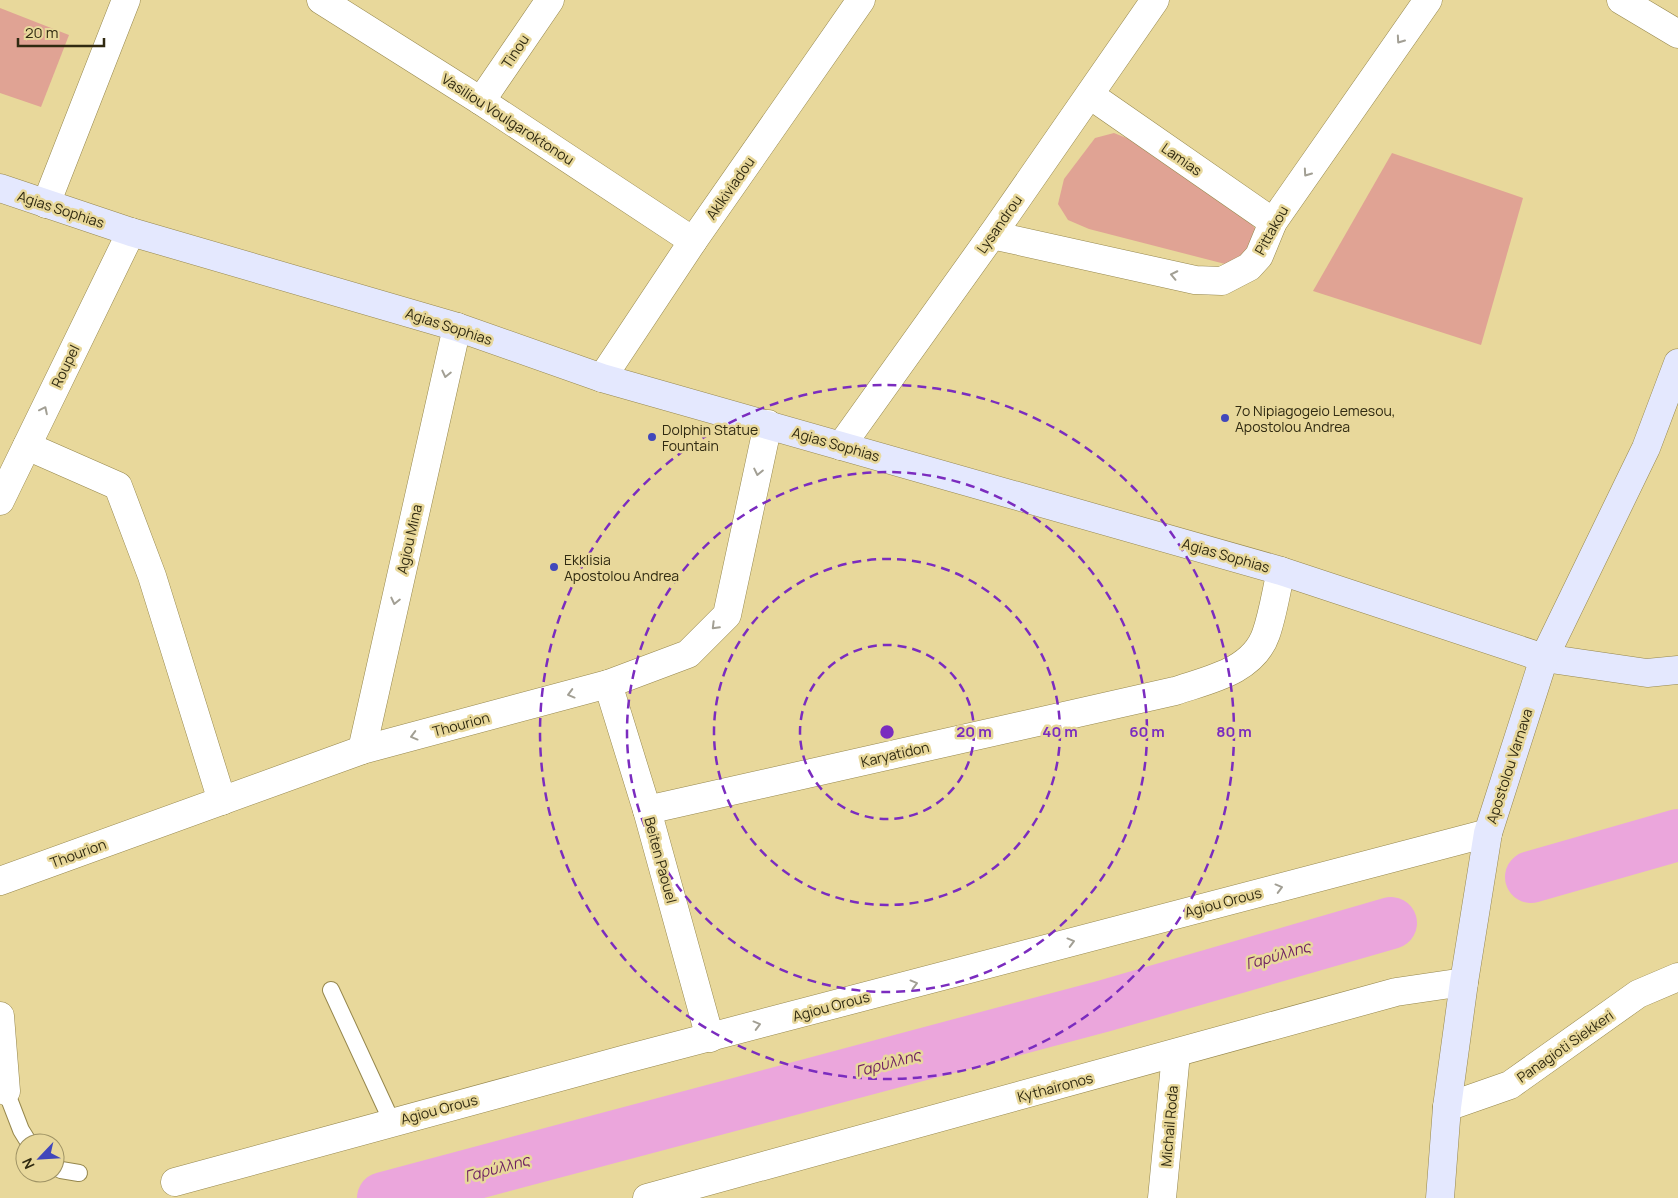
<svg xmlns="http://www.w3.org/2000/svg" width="1678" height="1198" viewBox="0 0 1678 1198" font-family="Manrope,sans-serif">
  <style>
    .green { fill: #e0a394 }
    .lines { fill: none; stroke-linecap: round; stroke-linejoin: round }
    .river { stroke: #eba6dc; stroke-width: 52 }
    .lane-casing { stroke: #96874d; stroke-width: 18 }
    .street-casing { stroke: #96874d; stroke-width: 29 }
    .secondary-casing { stroke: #96874d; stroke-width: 29 }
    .lane { stroke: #fff; stroke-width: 16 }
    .street { stroke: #fff; stroke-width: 28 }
    .secondary { stroke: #e4e8fe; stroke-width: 28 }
    .oneway { stroke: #a29f94 }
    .ring { fill: none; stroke: #7b2cbf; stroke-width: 2.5; stroke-dasharray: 9 6 }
    .poi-dot { fill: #4147bb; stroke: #e8d89b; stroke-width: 2 }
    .labels { text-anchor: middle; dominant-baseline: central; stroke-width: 5; stroke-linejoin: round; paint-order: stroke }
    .street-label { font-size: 14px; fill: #302a11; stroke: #e8d89b }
    .poi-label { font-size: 14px; fill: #302a11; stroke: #e8d89b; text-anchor: start }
    .water-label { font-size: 15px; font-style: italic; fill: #6d1e61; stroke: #e8d89b }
    .centre { fill: #7b2cbf; stroke: #e8d89b; stroke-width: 2.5 }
    .ring-label { font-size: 15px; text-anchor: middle; font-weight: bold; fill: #7b2cbf; stroke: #e8d89b; stroke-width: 5; stroke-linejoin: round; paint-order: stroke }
  </style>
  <rect width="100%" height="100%" fill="#e8d89b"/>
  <g class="green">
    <polygon points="0,8 69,35 41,107 0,93"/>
    <path d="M1114 133 1129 139 1251 224 1258 231C1257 243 1240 258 1229 265L1089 229 1068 220 1058 204 1064 179 1095 138Z"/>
    <polygon points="1392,153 1523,198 1481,345 1313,291"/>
  </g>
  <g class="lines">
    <g class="river">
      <polyline points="1531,877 1678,835"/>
      <polyline points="383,1198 1104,1006 1391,923"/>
    </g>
    <g class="lane-casing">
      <g id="lane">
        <polyline points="331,990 392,1122"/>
        <polyline points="6,1091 21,1130 29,1143"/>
        <polyline points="55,1167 61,1170 79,1173"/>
      </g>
    </g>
    <g class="street-casing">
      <g id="street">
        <polyline points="321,0 481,101 693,241"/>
        <polyline points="1621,0 1678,34"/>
        <polyline points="1090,95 1273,222"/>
        <polyline points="481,101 550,0"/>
        <polyline points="46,204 126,0"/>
        <polyline points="992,235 1195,280 1222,281 1249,267 1259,256 1273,222 1428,0"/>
        <polyline points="602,378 693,241 861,0"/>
        <polyline points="27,446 118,486 152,576 222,801"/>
        <polyline points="841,446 992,235 1155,0"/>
        <polyline points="0,501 131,232"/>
        <polyline points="608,684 647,810 710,1038"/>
        <polyline points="362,750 457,327"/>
        <path d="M647 810 1175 691C1207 680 1253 672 1266 634 1273 614 1276 592 1281 571"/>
        <polyline points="0,881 362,750 608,684 688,654 727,615 768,424"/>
        <polyline points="0,1016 6,1091"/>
        <polyline points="1447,1107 1510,1085 1638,994 1678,977"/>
        <polyline points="175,1182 626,1059 1488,833"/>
        <polyline points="647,1198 1396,992 1464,982"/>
        <polyline points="1162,1198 1176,1054"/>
      </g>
    </g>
    <g class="secondary-casing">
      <g id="secondary">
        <polyline points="0,188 131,232 457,327 602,378 1281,571 1544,658 1647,673 1678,670"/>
        <polyline points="1440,1198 1447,1107 1464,982 1488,833 1544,658 1646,448 1678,363"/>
      </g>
    </g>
    <use href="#lane" class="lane"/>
    <use href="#street" class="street"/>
    <use href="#secondary" class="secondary"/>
  </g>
  <defs><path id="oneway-chevron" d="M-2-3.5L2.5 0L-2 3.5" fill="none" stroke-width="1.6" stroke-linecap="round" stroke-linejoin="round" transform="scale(1.25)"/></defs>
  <g class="oneway">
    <use href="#oneway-chevron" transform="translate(1400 40) rotate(125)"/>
    <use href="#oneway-chevron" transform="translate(1307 173) rotate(125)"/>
    <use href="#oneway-chevron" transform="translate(1174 275) rotate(-168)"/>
    <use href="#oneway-chevron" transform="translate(446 374) rotate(103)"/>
    <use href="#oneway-chevron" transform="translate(44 410) rotate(-64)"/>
    <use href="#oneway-chevron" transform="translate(758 472) rotate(102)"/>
    <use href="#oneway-chevron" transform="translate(395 601) rotate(103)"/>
    <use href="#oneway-chevron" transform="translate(715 626) rotate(135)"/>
    <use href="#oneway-chevron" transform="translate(571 694) rotate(165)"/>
    <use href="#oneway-chevron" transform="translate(414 736) rotate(165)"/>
    <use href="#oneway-chevron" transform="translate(1279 888) rotate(-15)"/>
    <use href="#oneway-chevron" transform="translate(1071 942) rotate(-15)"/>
    <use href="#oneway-chevron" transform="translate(914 984) rotate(-15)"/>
    <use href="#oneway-chevron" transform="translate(757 1025) rotate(-15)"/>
  </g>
  <g class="ring">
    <circle cx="887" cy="732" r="87"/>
    <circle cx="887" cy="732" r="173"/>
    <circle cx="887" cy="732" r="260"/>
    <circle cx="887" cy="732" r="347"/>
  </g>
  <g class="poi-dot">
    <circle cx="1225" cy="418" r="5"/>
    <circle cx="652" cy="437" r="5"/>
    <circle cx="554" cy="567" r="5"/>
  </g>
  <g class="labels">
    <g class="street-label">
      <text transform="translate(515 51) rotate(-56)">Tinou</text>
      <text transform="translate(508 119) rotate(33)">Vasiliou Voulgaroktonou</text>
      <text transform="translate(1182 159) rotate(35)">Lamias</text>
      <text transform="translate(730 188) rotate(-55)">Aklkiviadou</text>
      <text transform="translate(61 209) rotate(18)">Agias Sophias</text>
      <text transform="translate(999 224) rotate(-55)">Lysandrou</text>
      <text transform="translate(1271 230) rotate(-61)">Pittakou</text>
      <text transform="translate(449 326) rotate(18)">Agias Sophias</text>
      <text transform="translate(65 366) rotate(-64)">Roupel</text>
      <text transform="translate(836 444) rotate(16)">Agias Sophias</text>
      <text transform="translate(409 539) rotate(-77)">Agiou Mina</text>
      <text transform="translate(1226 555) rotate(16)">Agias Sophias</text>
      <text transform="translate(461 724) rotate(-15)">Thourion</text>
      <text transform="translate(895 754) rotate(-13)">Karyatidon</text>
      <text transform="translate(1509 766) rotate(-72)">Apostolou Varnava</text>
      <text transform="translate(78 853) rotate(-20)">Thourion</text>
      <text transform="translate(661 860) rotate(75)">Beiten Paouel</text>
      <text transform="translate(1223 902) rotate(-15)">Agiou Orous</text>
      <text transform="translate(831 1006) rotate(-15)">Agiou Orous</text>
      <text transform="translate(1565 1046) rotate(-35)">Panagioti Siekkeri</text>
      <text transform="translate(1055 1087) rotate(-15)">Kythaironos</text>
      <text transform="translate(439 1109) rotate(-15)">Agiou Orous</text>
      <text transform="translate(1169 1126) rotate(-85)">Michail Roda</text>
    </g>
    <g class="poi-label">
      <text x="1235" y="410">7o Nipiagogeio Lemesou,<tspan x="1235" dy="16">Apostolou Andrea</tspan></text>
      <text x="662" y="429">Dolphin Statue<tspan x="662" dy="16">Fountain</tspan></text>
      <text x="564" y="559">Ekklisia<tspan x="564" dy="16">Apostolou Andrea</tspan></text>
    </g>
    <g class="water-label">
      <text transform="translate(1278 955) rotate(-16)">Γαρύλλης</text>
      <text transform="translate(888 1063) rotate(-15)">Γαρύλλης</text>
      <text transform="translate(497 1168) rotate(-15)">Γαρύλλης</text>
    </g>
  </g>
  <circle cx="887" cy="732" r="8" class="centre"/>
  <g class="ring-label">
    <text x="974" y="737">20 m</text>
    <text x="1060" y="737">40 m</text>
    <text x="1147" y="737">60 m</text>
    <text x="1234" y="737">80 m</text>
  </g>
  <g transform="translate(40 1158) rotate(245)"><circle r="24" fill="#e8d89b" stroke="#9e9264"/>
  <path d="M0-4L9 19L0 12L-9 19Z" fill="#4147bb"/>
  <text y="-8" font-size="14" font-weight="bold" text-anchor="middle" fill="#302a11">N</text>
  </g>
  <path d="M18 38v8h86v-8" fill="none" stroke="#302a11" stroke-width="2.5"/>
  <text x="25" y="38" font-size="15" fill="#302a11" stroke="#e8d89b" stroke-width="4" paint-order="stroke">20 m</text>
</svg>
